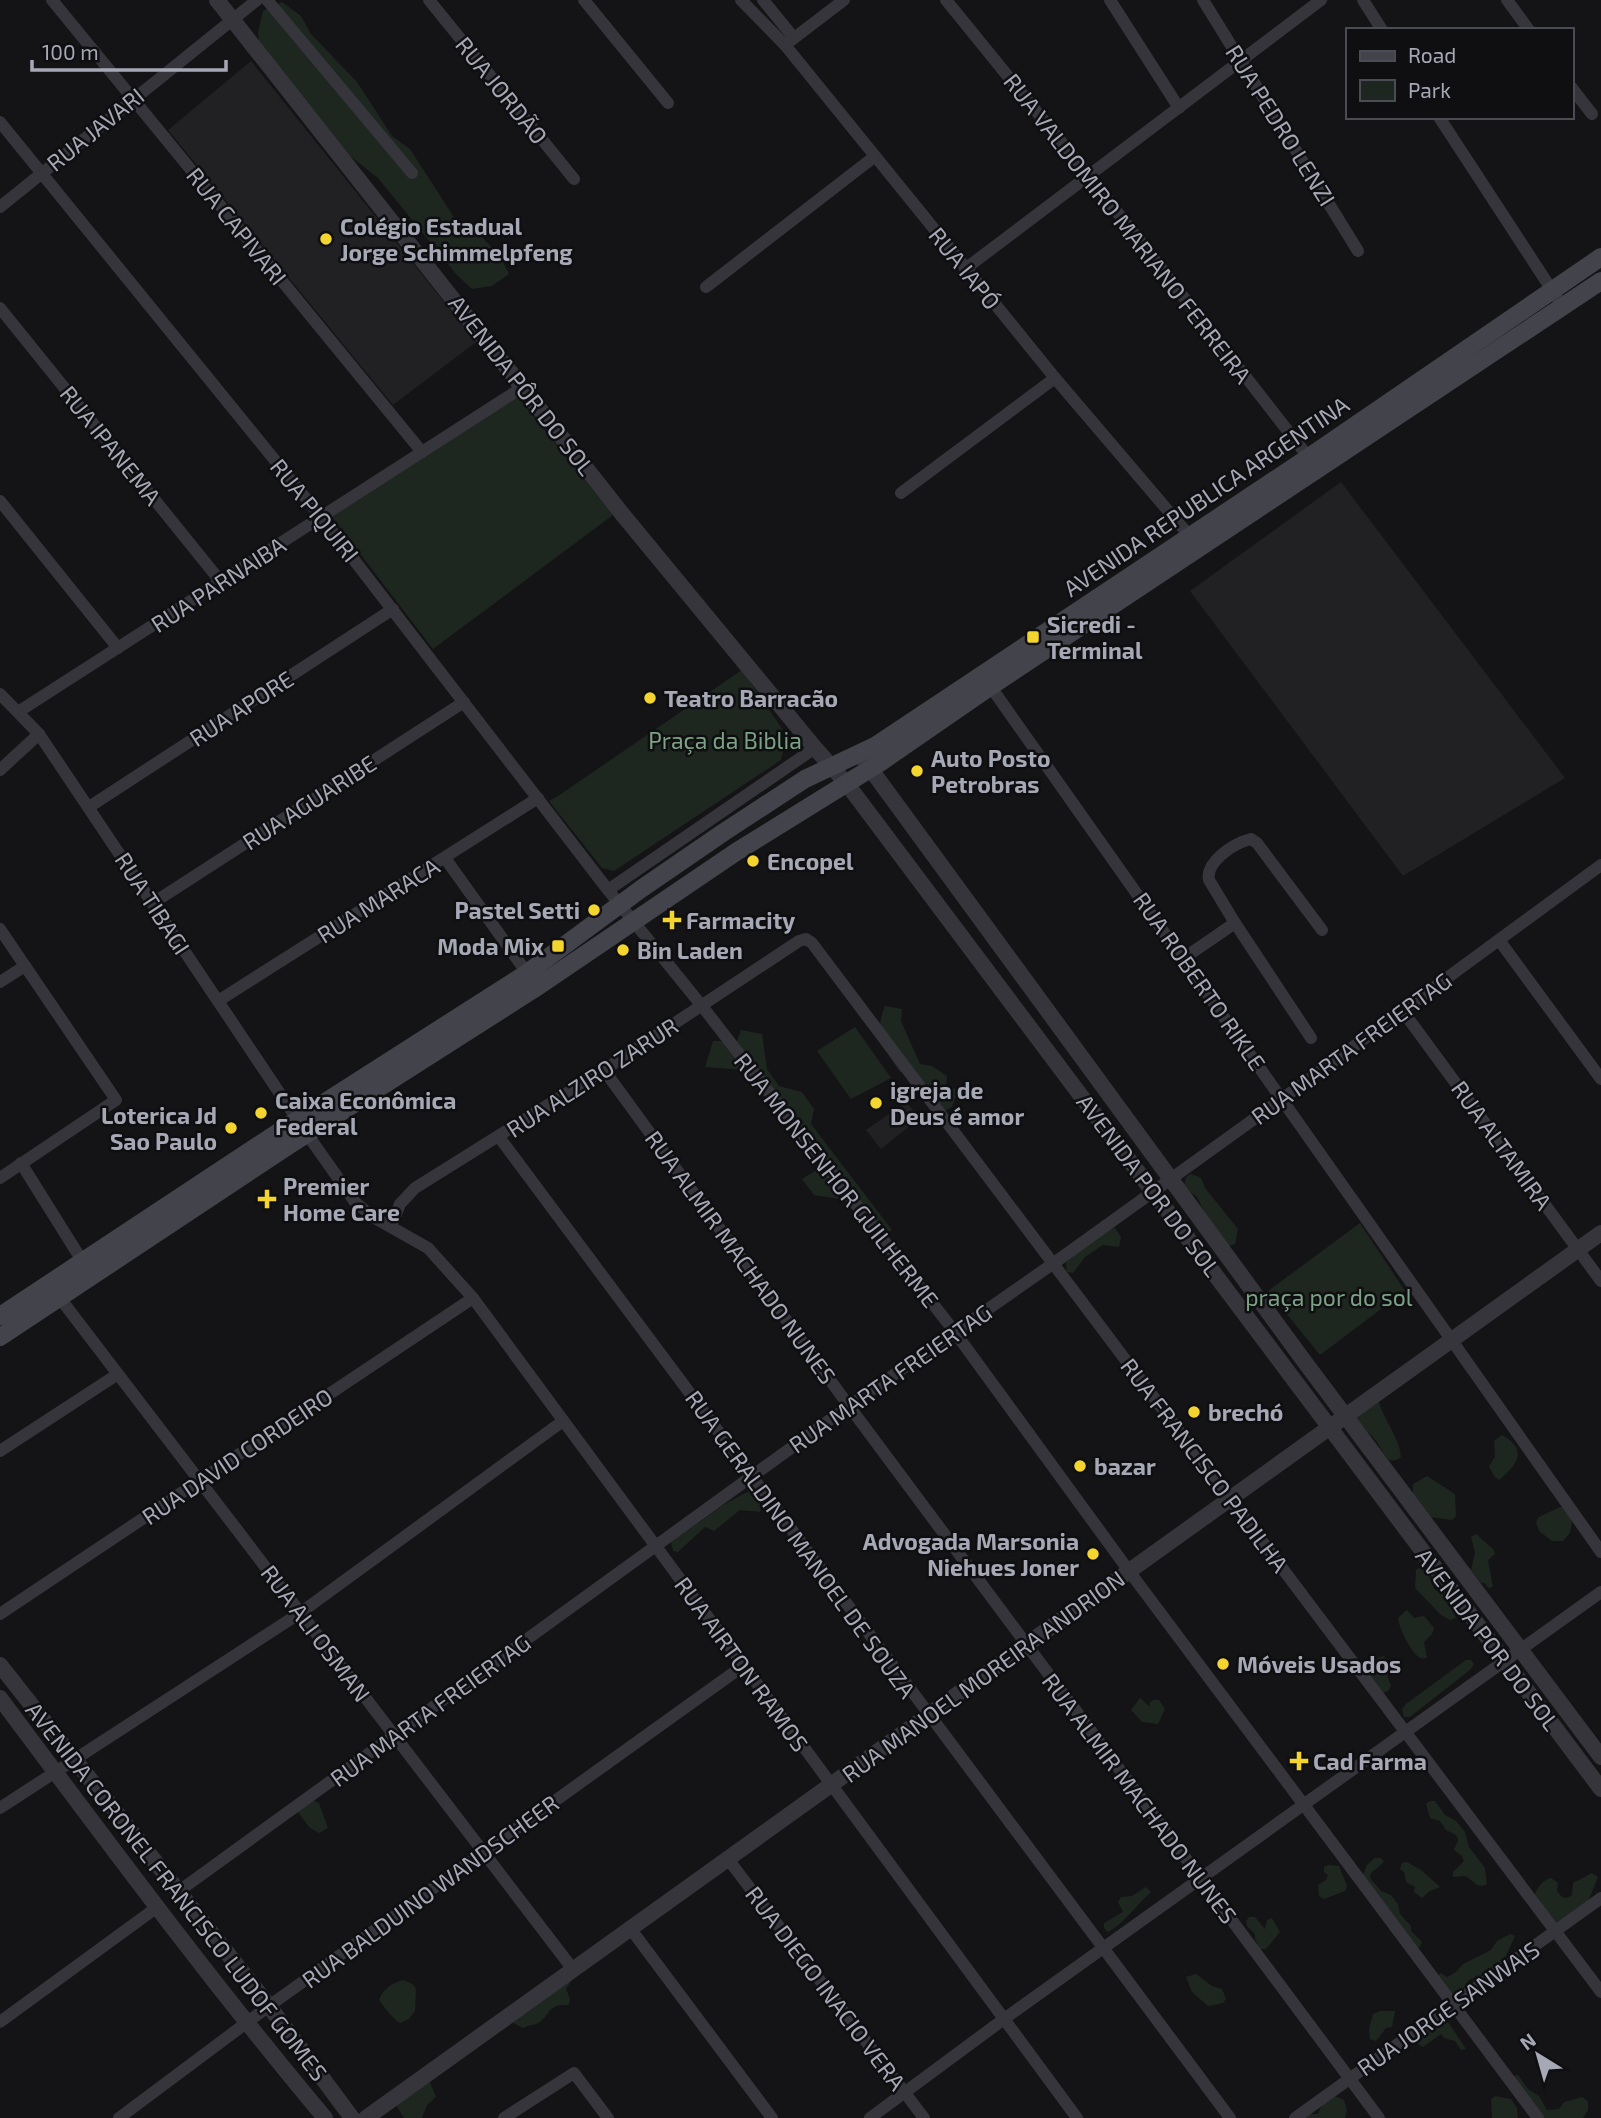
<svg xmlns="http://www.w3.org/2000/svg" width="1601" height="2118" viewBox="0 0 1601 2118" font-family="'Exo 2',sans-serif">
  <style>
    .built { fill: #212023 }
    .green { fill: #1e2620 }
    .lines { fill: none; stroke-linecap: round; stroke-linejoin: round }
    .minor { stroke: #35353b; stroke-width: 12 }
    .tertiary { stroke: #35353b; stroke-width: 16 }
    .secondary { stroke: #43444b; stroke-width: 18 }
    .poi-dot { fill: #f4d42e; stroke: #0f0f11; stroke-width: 2.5 }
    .labels { text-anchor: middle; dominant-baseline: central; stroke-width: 5; stroke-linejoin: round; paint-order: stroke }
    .street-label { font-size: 23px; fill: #a6a8b6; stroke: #0f0f11 }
    .poi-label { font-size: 23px; font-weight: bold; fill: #a6a8b6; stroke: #0f0f11; text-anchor: start }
    .park-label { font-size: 23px; fill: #7ca285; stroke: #0f0f11 }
  </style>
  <rect width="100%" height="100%" fill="#141416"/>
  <g class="built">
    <polygon points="251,61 476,342 393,405 168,130"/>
    <polygon points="1341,482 1565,778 1403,876 1190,591"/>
    <polygon points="906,1102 920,1118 881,1149 866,1130"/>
  </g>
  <g class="green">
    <polygon points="282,2 301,16 311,34 357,82 392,136 410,149 459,225 480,235 499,255 509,274 492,286 472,289 456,274 378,178 326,137 260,54 258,32 263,11"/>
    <polygon points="518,397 613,515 433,649 332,517"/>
    <polygon points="742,670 787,736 781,760 614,871 602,868 549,801 558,796"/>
    <path d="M885 1006 902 1009 901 1021 920 1064 932 1066 947 1076 946 1086 958 1090 952 1107 939 1114 910 1072H900C884 1049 873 1035 885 1006Z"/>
    <polygon points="855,1027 891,1078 851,1099 817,1051"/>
    <polygon points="741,1030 762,1034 767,1069 779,1086 802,1092 814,1109 811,1124 892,1230 876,1242 846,1200 814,1195 802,1179 818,1169 789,1125 745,1070 705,1067 713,1041 737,1041"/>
    <polygon points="1191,1174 1201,1178 1205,1188 1238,1229 1235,1244 1229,1246 1209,1221 1197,1197 1184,1187 1186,1177"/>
    <polygon points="1360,1223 1405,1291 1320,1355 1268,1291"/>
    <polygon points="1115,1228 1121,1237 1119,1247 1103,1245 1085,1257 1073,1273 1067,1272 1066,1262 1104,1229"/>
    <path d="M1378 1399C1383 1419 1400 1438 1401 1457 1387 1468 1383 1450 1376 1441 1371 1433 1362 1429 1355 1419L1364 1406Z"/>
    <path d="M1502 1435C1529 1450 1517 1465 1499 1480L1494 1476 1489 1466 1495 1457 1494 1441Z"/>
    <polygon points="1427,1476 1455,1494 1456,1516 1452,1520 1430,1517 1413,1495 1413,1484"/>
    <path d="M749 1491C759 1494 762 1502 760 1512L740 1510 714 1531 705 1527 678 1552 673 1551 671 1542 725 1504Z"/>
    <polygon points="1560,1507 1565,1508 1572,1522 1570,1533 1563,1541 1552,1541 1539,1531 1536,1522 1539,1517"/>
    <polygon points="1476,1534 1493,1549 1495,1554 1488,1560 1493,1587 1488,1588 1485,1583 1481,1583 1471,1570 1475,1553 1471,1537"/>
    <path d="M1421 1567 1426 1568 1434 1589C1448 1596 1451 1603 1456 1618L1450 1620 1441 1615 1415 1588 1416 1570Z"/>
    <path d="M1407 1610 1414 1618 1424 1616 1434 1628 1432 1634 1424 1642 1427 1658C1425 1658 1423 1659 1421 1658 1413 1657 1398 1626 1398 1618Z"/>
    <path d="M1384 1656C1390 1665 1385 1676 1391 1685L1389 1690 1384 1693C1377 1690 1376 1687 1372 1681 1363 1667 1370 1660 1384 1656Z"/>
    <polygon points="1466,1660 1471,1660 1474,1664 1471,1669 1410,1717 1404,1717 1402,1709 1406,1704"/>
    <polygon points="1140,1698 1150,1707 1149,1703 1153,1700 1159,1700 1165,1709 1158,1724 1142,1722 1131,1710"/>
    <polygon points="315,1801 319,1803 328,1828 319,1833 310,1828 297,1811 310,1802"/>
    <path d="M1430 1801H1435L1445 1815 1455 1820 1465 1832 1469 1847 1485 1868 1487 1884C1476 1890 1474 1880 1465 1876L1453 1877V1872L1464 1861 1462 1856 1454 1850 1458 1840 1456 1835 1446 1830 1440 1821 1430 1818 1426 1804Z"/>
    <polygon points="1375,1858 1381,1858 1384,1862 1371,1873 1370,1878 1381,1891 1391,1895 1398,1904 1400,1914 1411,1926 1411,1931 1422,1942 1420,1947 1415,1948 1363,1875 1367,1865"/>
    <polygon points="1407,1862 1421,1870 1440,1887 1430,1891 1422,1898 1414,1892 1415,1887 1406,1882 1404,1872 1400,1869 1402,1863"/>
    <polygon points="1329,1865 1339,1866 1347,1886 1345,1891 1324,1899 1319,1896 1318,1885 1326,1880 1328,1875 1324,1872 1324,1867"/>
    <path d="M1592 1873 1598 1877 1588 1902 1557 1926 1534 1898C1536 1889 1542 1880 1551 1878L1558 1883 1557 1891 1562 1897 1567 1898 1572 1895 1573 1883Z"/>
    <path d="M1146 1887 1151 1892C1136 1905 1125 1923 1108 1932L1104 1928V1923L1123 1912 1118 1902 1121 1897 1132 1896Z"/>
    <polygon points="1249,1917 1255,1917 1265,1929 1267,1920 1272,1918 1280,1932 1266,1949 1260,1949 1255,1939 1255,1934 1247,1926 1246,1921"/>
    <polygon points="1510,1934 1515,1936 1503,1962 1490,1971 1469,1980 1463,1989 1454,1995 1449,1993 1437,1976 1441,1973 1447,1977 1456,1972 1463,1964 1491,1950 1497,1941"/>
    <polygon points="1196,1974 1212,1986 1222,1989 1226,1999 1223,2003 1208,2006 1192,1992 1186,1977"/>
    <path d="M569 1976 572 1980 566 1989 570 1999 569 2005C549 2004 552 2011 540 2022 536 2025 528 2025 523 2028L508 2020Z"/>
    <path d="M404 1980 414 1985 416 1990 415 2011 409 2019 400 2023C394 2020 383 2006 379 2000 382 1990 393 1982 404 1980Z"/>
    <polygon points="1380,2011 1395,2011 1392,2027 1386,2028 1376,2041 1370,2039 1369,2029 1373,2014"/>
    <polygon points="1448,2022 1466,2049 1461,2050 1455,2041 1444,2038 1441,2034 1423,2047 1418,2044 1415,2034 1428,2026"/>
    <polygon points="1518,2075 1528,2089 1539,2096 1547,2110 1559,2109 1564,2102 1582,2097 1588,2101 1588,2110 1583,2118 1541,2118 1513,2076"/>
    <polygon points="428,2078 436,2097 427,2105 422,2118 404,2118 396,2105"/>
    <polygon points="1335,2096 1344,2100 1347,2110 1345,2118 1300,2118 1307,2114 1318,2114 1322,2104"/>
    <polygon points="1495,2096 1511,2099 1517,2108 1518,2118 1492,2118 1491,2099"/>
  </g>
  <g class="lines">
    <g class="minor">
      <polyline points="52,0 422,452"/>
      <polyline points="267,0 412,173"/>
      <polyline points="429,0 574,179"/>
      <polyline points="584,0 668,103"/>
      <polyline points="741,0 785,45 1055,378 1193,540"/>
      <polyline points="763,0 794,38"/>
      <polyline points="946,0 1089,176 1313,463"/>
      <polyline points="1110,0 1179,108"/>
      <polyline points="1203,0 1358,251"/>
      <polyline points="1363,0 1382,30"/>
      <polyline points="1507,0 1529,30"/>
      <polyline points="785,45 844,0"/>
      <polyline points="1571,87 1592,114"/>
      <polyline points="1439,117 1563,307"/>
      <polyline points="0,122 321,517 608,890 702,1006 954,1331 1129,1571 1538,2118"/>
      <polyline points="0,207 257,0"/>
      <polyline points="965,269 1321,0"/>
      <polyline points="706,287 874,157"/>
      <polyline points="0,308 221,582"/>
      <polyline points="901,493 1055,378"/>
      <polyline points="0,501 118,648"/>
      <polyline points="986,680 1601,1552"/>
      <polyline points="0,694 39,734 307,1134 355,1202 373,1217 428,1248 473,1298 1077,2118"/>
      <polyline points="18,712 523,387"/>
      <polyline points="0,770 39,734"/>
      <polyline points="89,807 393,609"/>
      <polyline points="445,858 527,973"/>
      <polyline points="608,890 815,748"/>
      <polyline points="153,903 464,702"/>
      <polyline points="1235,923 1311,1038"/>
      <polyline points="0,929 116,1100 0,1178"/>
      <polyline points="1499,940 1601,1079"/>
      <path d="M1184 958 1235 923 1209 880C1205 862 1234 843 1251 839L1257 843 1322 930"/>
      <polyline points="0,982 25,966"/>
      <polyline points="218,1001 538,798"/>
      <polyline points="1402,1010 1601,1281"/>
      <polyline points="604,1070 849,1406 1379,2118"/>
      <polyline points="499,1137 1230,2118"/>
      <polyline points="21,1163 86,1267"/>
      <polyline points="391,1226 400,1204 415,1188 604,1070 799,941 806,939 812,943 1601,1992"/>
      <polyline points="56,1293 572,1968"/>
      <polyline points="0,1451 118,1374"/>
      <polyline points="0,1614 473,1298"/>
      <polyline points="0,1808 300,1613 563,1421"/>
      <polyline points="728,1859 924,2118"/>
      <polyline points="179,1891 849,1406 1054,1263 1282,1099 1601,865"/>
      <polyline points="630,1928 772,2118"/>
      <polyline points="0,2022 156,1908"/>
      <polyline points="119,2118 269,2006 743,1666"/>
      <polyline points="504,2118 574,2073 608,2118"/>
      <polyline points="870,2118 1004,2019 1601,1592"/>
      <polyline points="1295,2118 1601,1898"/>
    </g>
    <g class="tertiary">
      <polyline points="217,0 623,515 815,748 847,784 1601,1789"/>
      <polyline points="864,760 1304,1361 1601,1757"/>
      <polyline points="0,1665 269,2006 352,2118"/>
      <path d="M0 1698C106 1840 211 1982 325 2118"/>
      <polyline points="366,2118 1601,1233"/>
    </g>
    <g class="secondary">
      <polyline points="0,1316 283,1129 527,973 641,889 724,832 805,779 875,746 1309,457 1601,257"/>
      <polyline points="0,1337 291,1144 534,989 736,852 881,762 991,686 1601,281"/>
    </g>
  </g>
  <g class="poi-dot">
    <circle cx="326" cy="239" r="7"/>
    <rect x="1026" y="630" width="14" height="14" rx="3.5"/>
    <circle cx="650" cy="698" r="7"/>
    <circle cx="917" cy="771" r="7"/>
    <circle cx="753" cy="861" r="7"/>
    <circle cx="594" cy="910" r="7"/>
    <path d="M668.5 909.5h7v7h7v7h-7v7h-7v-7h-7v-7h7z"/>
    <rect x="551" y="939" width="14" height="14" rx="3.5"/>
    <circle cx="623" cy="950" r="7"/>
    <circle cx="876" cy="1103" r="7"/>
    <circle cx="261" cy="1113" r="7"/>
    <circle cx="231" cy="1128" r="7"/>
    <path d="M263.5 1188.5h7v7h7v7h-7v7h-7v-7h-7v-7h7z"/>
    <circle cx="1194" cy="1412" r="7"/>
    <circle cx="1080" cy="1466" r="7"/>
    <circle cx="1093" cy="1554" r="7"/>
    <circle cx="1223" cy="1664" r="7"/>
    <path d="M1295.5 1750.5h7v7h7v7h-7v7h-7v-7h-7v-7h7z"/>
  </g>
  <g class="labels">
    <g class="street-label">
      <text transform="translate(502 90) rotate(51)">RUA JORDÃO</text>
      <text transform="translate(1281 125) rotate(58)">RUA PEDRO LENZI</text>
      <text transform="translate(95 129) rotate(-39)">RUA JAVARI</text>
      <text transform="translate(237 226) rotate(51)">RUA CAPIVARI</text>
      <text transform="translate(1128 228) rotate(52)">RUA VALDOMIRO MARIANO FERREIRA</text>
      <text transform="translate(965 268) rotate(51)">RUA IAPÓ</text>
      <text transform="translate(522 385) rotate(52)">AVENIDA PÔR DO SOL</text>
      <text transform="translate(111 445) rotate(51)">RUA IPANEMA</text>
      <text transform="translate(1206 496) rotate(-34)">AVENIDA REPUBLICA ARGENTINA</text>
      <text transform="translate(315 510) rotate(51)">RUA PIQUIRI</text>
      <text transform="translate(218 584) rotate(-33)">RUA PARNAIBA</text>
      <text transform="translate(241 708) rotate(-33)">RUA APORE</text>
      <text transform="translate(309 802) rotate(-33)">RUA AGUARIBE</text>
      <text transform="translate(378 900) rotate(-32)">RUA MARACA</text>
      <text transform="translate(153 903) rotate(57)">RUA TIBAGI</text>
      <text transform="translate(1200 981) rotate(55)">RUA ROBERTO RIKLE</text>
      <text transform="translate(1351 1048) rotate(-36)">RUA MARTA FREIERTAG</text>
      <text transform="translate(592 1077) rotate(-33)">RUA ALZIRO ZARUR</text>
      <text transform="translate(1502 1145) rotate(54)">RUA ALTAMIRA</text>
      <text transform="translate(837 1180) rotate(52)">RUA MONSENHOR GUILHERME</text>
      <text transform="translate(1149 1185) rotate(53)">AVENIDA POR DO SOL</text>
      <text transform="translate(741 1257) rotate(54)">RUA ALMIR MACHADO NUNES</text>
      <text transform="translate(890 1378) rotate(-35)">RUA MARTA FREIERTAG</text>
      <text transform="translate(237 1456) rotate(-34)">RUA DAVID CORDEIRO</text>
      <text transform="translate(1205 1465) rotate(53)">RUA FRANCISCO PADILHA</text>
      <text transform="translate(801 1544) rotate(54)">RUA GERALDINO MANOEL DE SOUZA</text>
      <text transform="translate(316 1633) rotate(53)">RUA ALI OSMAN</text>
      <text transform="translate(1488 1639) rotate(53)">AVENIDA POR DO SOL</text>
      <text transform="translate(742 1664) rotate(54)">RUA AIRTON RAMOS</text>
      <text transform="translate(983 1676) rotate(-36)">RUA MANOEL MOREIRA ANDRION</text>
      <text transform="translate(430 1710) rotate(-36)">RUA MARTA FREIERTAG</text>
      <text transform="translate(1140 1798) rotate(53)">RUA ALMIR MACHADO NUNES</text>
      <text transform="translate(177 1891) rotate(52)">AVENIDA CORONEL FRANCISCO LUDOF GOMES</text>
      <text transform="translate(430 1891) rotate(-36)">RUA BALDUINO WANDSCHEER</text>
      <text transform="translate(826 1988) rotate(53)">RUA DIEGO INACIO VERA</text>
      <text transform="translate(1448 2008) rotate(-35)">RUA JORGE SANWAIS</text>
    </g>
    <g class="poi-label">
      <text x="340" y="226">Colégio Estadual<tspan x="340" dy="26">Jorge Schimmelpfeng</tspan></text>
      <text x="1047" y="624">Sicredi -<tspan x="1047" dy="26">Terminal</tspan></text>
      <text x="664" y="698">Teatro Barracão</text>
      <text x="931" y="758">Auto Posto<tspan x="931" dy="26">Petrobras</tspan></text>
      <text x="767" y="861">Encopel</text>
      <text x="580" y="910" text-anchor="end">Pastel Setti</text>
      <text x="686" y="920">Farmacity</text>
      <text x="544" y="946" text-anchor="end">Moda Mix</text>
      <text x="637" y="950">Bin Laden</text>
      <text x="890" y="1090">igreja de<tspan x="890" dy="26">Deus é amor</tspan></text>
      <text x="275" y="1100">Caixa Econômica<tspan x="275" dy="26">Federal</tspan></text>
      <text x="217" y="1115" text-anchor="end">Loterica Jd<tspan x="217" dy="26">Sao Paulo</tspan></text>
      <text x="283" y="1186">Premier<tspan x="283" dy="26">Home Care</tspan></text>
      <text x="1208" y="1412">brechó</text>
      <text x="1094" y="1466">bazar</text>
      <text x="1079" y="1541" text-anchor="end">Advogada Marsonia<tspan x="1079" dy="26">Niehues Joner</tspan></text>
      <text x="1237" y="1664">Móveis Usados</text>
      <text x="1313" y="1761">Cad Farma</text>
    </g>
    <g class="park-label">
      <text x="725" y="740">Praça da Biblia</text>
      <text x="1329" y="1297">praça por do sol</text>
    </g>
  </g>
  <rect x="1346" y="28" width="228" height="91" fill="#0f0f11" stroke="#4b4c53" stroke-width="2"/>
  <rect x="1360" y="51" width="35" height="10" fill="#43444b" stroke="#4b4c53" stroke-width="2"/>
  <text x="1408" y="63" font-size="21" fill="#a6a8b6">Road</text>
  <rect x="1360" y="80" width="35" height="21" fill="#1e2620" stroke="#4b4c53" stroke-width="2"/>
  <text x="1408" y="98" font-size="21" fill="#a6a8b6">Park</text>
  <g transform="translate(1538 2055) rotate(323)" stroke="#0f0f11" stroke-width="5" paint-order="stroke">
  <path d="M0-5L12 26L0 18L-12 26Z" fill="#a6a8b6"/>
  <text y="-10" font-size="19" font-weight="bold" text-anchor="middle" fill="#a6a8b6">N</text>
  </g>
  <path d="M32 60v10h194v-10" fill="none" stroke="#a6a8b6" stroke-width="3.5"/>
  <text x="42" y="60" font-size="21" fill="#a6a8b6" stroke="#0f0f11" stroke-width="5" paint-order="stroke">100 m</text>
</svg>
